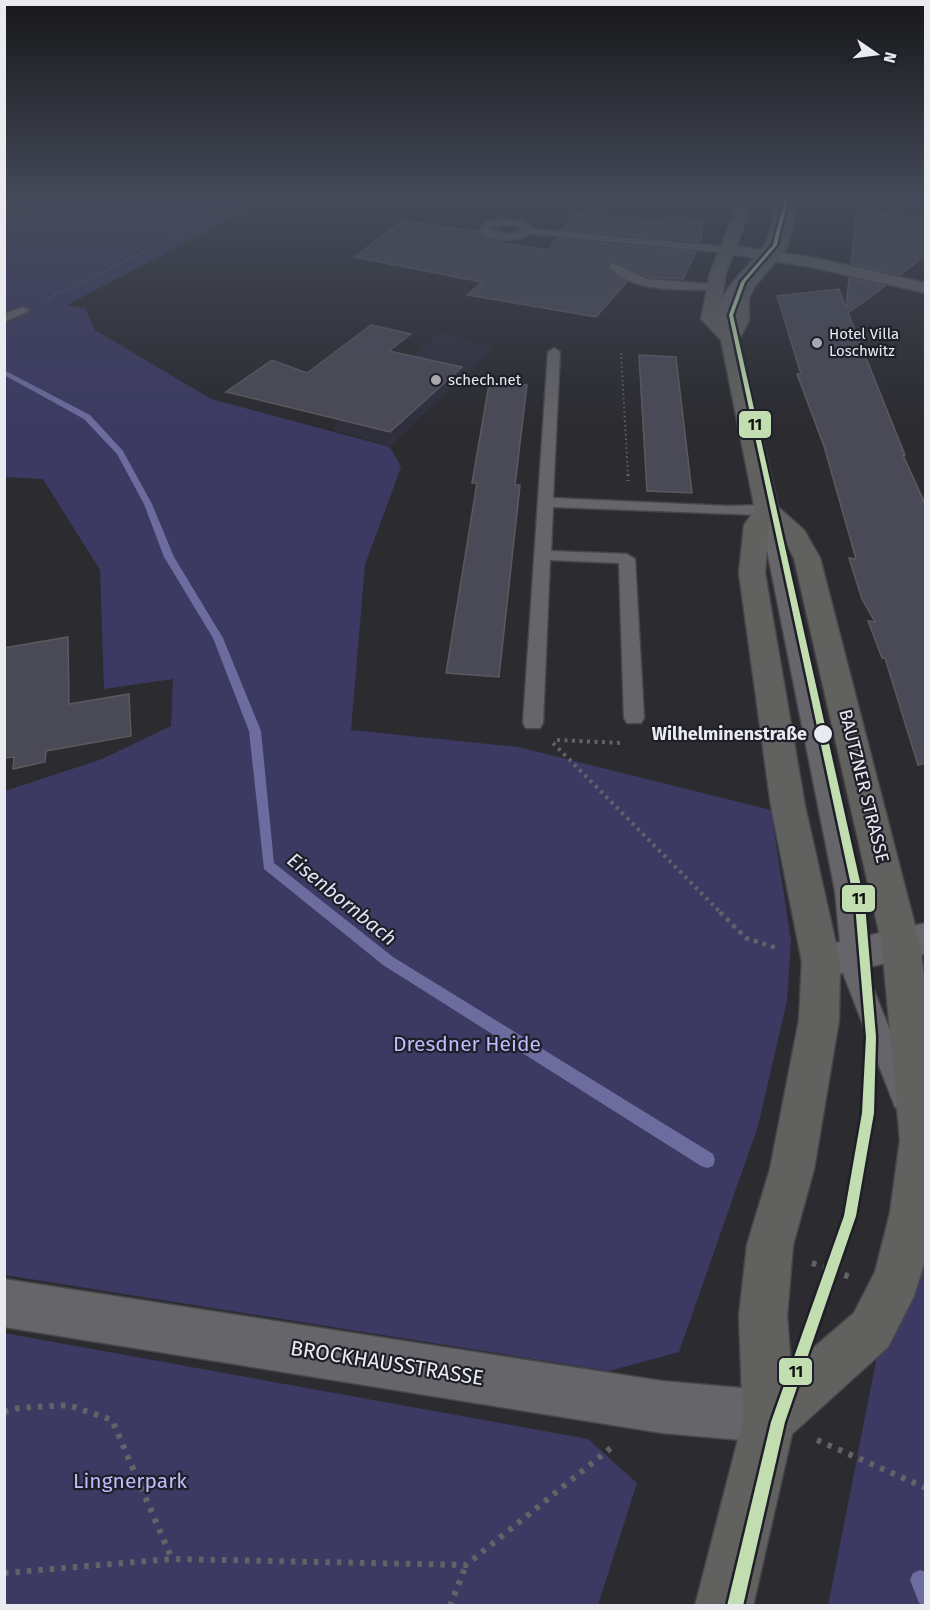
<svg xmlns="http://www.w3.org/2000/svg" width="930" height="1610" viewBox="0 0 930 1610" font-family="'Fira Sans',sans-serif">
  <style>
    .built { fill: #2f2f3e }
    .green { fill: #3c3a63 }
    .lines { fill: none; stroke-linecap: round; stroke-linejoin: round }
    .stream { fill: #6d6c9e; fill-rule: evenodd }
    .building { fill: #4a4a56; stroke: #5a5a5e; stroke-width: 1.5 }
    .service-casing { stroke: #47474b; stroke-width: 3 }
    .minor-casing { stroke: #47474b; stroke-width: 3 }
    .secondary-casing { stroke: #47474b; stroke-width: 3 }
    .primary-casing { stroke: #47474b; stroke-width: 3 }
    .path-far5 { stroke: #626267; stroke-width: 1.5; stroke-dasharray: 1.5 2; stroke-linecap: butt }
    .path-far4 { stroke: #626267; stroke-width: 2; stroke-dasharray: 1.5 3; stroke-linecap: butt }
    .path-far3 { stroke: #626267; stroke-width: 3; stroke-dasharray: 2 4; stroke-linecap: butt }
    .path-far2 { stroke: #626267; stroke-width: 4; stroke-dasharray: 3 4.5; stroke-linecap: butt }
    .path-far1 { stroke: #626267; stroke-width: 4.5; stroke-dasharray: 4 5; stroke-linecap: butt }
    .path { stroke: #626267; stroke-width: 6; stroke-dasharray: 4.5 7; stroke-linecap: butt }
    .service { fill: #66666a; fill-rule: evenodd }
    .minor { fill: #66666a; fill-rule: evenodd }
    .secondary { fill: #66666a; fill-rule: evenodd }
    .primary { fill: #616260; fill-rule: evenodd }
    .tram-1-casing { stroke: #1f1f29; stroke-width: 5 }
    .tram-1 { fill: #c2ddaf; fill-rule: evenodd }
    .poi-dot { fill: #a7a7ad; stroke: #1f1f29; stroke-width: 2 }
    .stop-dot { fill: #eaeaf1; stroke: #1f1f29; stroke-width: 2 }
    .labels { text-anchor: middle; dominant-baseline: central; stroke-width: 4.5; stroke-linejoin: round; paint-order: stroke }
    .far-poi-label { font-size: 15px; fill: #eaeaf1; stroke: #1f1f29; text-anchor: start }
    .stop-label { font-size: 18px; font-weight: bold; fill: #eaeaf1; stroke: #1f1f29; text-anchor: end }
    .street-label { font-size: 18px; fill: #eaeaf1; stroke: #1f1f29 }
    .water-label { font-size: 20px; font-style: italic; fill: #e2e3f4; stroke: #1f1f29 }
    .near-park-label { font-size: 21px; fill: #bdbcfd; stroke: #1f1f29 }
    .near-street-label { font-size: 21px; fill: #eaeaf1; stroke: #1f1f29 }
    .line-badge { stroke: #1f1f29; stroke-width: 2 }
    .pale-badge-label { font-size: 16px; text-anchor: middle; font-weight: bold; fill: #111 }
  </style>
  <rect width="100%" height="100%" fill="#2b2b30"/>
  <polygon class="built" points="441,332 494,348 390,446 331,429"/>
  <g class="green">
    <polygon points="5,200 267,200 67,305 86,309 95,330 211,399 390,447 401,467 365,565 351,730 518,747 771,810 791,941 787,1001 758,1126 679,1352 609,1371 5,1275 5,791 102,759 171,726 173,679 104,689 100,570 43,479 5,477"/>
    <polygon points="916,1157 926,1161 925,1605 828,1606"/>
    <polygon points="4,1333 588,1439 637,1483 598,1605 5,1605"/>
  </g>
  <g class="lines">
    <g class="stream">
      <polygon points="4,370 90,415 123,451 152,504 174,557 223,638 261,731 274,863 393,957 713,1154 715,1160 713,1166 707,1168 701,1166 383,965 264,869 249,731 213,638 164,557 144,504 117,454 84,419 4,375"/>
      <polygon points="920,1570 926,1572 926,1606 919,1603 910,1580 913,1573"/>
    </g>
  </g>
  <g class="building">
    <polygon points="857,210 926,218 926,255 900,275 851,264"/>
    <polygon points="574,213 668,221 670,217 702,220 702,237 700,242 563,229"/>
    <polygon points="403,221 477,231 496,242 549,250 556,239 696,252 683,279 648,277 614,261 607,264 607,268 627,282 596,317 467,295 482,282 354,257"/>
    <polygon points="849,278 885,286 848,313 905,455 903,455 926,506 926,763 918,765 885,658 882,658 868,621 875,622 862,599 849,558 856,559 824,446 797,374 801,374 777,296 839,289 846,308"/>
    <polygon points="371,325 411,334 389,351 462,367 390,432 226,392 272,360 307,373"/>
    <polygon points="639,355 676,357 692,493 647,491"/>
    <polygon points="489,384 527,385 515,485 520,485 499,677 446,673 477,483 472,483"/>
    <polygon points="68,637 69,704 129,694 131,736 46,751 45,762 13,769 14,757 4,758 4,648"/>
  </g>
  <g class="lines">
    <g class="service-casing">
      <g id="service">
        <path d="M776 200H786L774 245 741 283 733 301 731 316 736 339 726 342C702 294 744 277 764 245 771 233 773 214 776 200Z"/>
        <path d="M499 219 522 221 535 229 729 247 734 250 729 253 530 234C515 243 492 243 479 230L484 223ZM499 225 517 226 524 230 507 234 489 229Z"/>
        <path d="M613 263 647 279 712 284 717 287 712 290C679 289 632 293 608 266Z"/>
        <polygon points="23,307 29,310 27,312 4,322 4,314"/>
        <polygon points="554,348 560,352 553,498 728,506 767,505 775,510 857,891 867,973 917,1098 913,1107 904,1111 895,1107 843,973 835,891 760,515 553,507 551,551 627,554 635,559 644,718 641,723 627,723 624,718 619,563 550,560 543,723 540,728 526,728 523,723 548,352"/>
      </g>
    </g>
    <g class="minor-casing">
      <g id="minor">
        <polygon points="926,923 926,954 821,978 808,973 802,962 808,951 821,946"/>
        <polygon points="4,1279 662,1381 753,1389 787,1402 795,1420 787,1438 769,1446 753,1441 662,1433 4,1327"/>
      </g>
    </g>
    <g class="secondary-casing">
      <polygon id="secondary" points="729,245 811,257 926,283 926,293 811,267 723,253 721,250"/>
    </g>
    <g class="primary-casing">
      <path id="primary" d="M740 200H754L726 273 719 318 728 326 731 321V298L741 280 771 247 785 200H799L787 248 755 286 749 298V321L739 339 778 507 804 530 820 558 920 945 926 992V1258L914 1296 888 1347 792 1434 753 1606H695L743 1420 739 1316 747 1245 770 1169 799 1020 802 962 771 806 739 573 744 525 755 510 721 340 701 319 710 273ZM769 524 784 539 794 558 882 945 900 1140 890 1213 875 1272 854 1313 791 1367 787 1316 793 1245 814 1169 839 1020 840 962 805 806 765 573Z"/>
    </g>
    <g class="path-far5">
      <polyline points="4,223 54,200"/>
      <polyline points="45,300 252,200"/>
    </g>
    <polyline class="path-far4" points="621,353 628,475"/>
    <polyline class="path-far3" points="628,474 628,481"/>
    <g class="path-far2">
      <polyline points="557,740 621,743"/>
      <polyline points="553,743 721,913"/>
    </g>
    <polyline class="path-far1" points="720,912 746,938 777,948"/>
    <g class="path">
      <polyline points="812,1263 850,1277"/>
      <polyline points="4,1412 19,1408 68,1405 112,1420 172,1559"/>
      <polyline points="817,1440 926,1488"/>
      <polyline points="4,1573 172,1559 466,1565 612,1447"/>
      <polyline points="450,1606 466,1565"/>
    </g>
    <use href="#service" class="service"/>
    <use href="#minor" class="minor"/>
    <use href="#secondary" class="secondary"/>
    <use href="#primary" class="primary"/>
    <g class="tram-1-casing">
      <polygon id="tram-1" points="784,200 788,200 777,245 745,282 733,315 865,904 876,1037 874,1113 856,1216 785,1422 743,1606 727,1606 771,1422 844,1216 862,1113 866,1037 855,904 729,315 741,282 773,245"/>
    </g>
    <use href="#tram-1" class="tram-1"/>
  </g>
  <linearGradient id="sky" x2="0" y2="1"><stop stop-color="#18181a"/><stop offset="0.47" stop-color="#444a59"/><stop offset="1" stop-color="#444a59" stop-opacity="0"/></linearGradient>
  <rect width="930" height="425" fill="url(#sky)"/>
  <g class="poi-dot">
    <circle cx="817" cy="343" r="6"/>
    <circle cx="436" cy="380" r="6"/>
  </g>
  <circle class="stop-dot" cx="823" cy="734" r="10"/>
  <g class="labels">
    <g class="far-poi-label">
      <text x="829" y="334">Hotel Villa<tspan x="829" dy="17">Loschwitz</tspan></text>
      <text x="448" y="380">schech.net</text>
    </g>
    <g class="stop-label">
      <text x="807" y="734">Wilhelminenstraße</text>
    </g>
    <g class="street-label">
      <text transform="translate(864 786) rotate(76)">BAUTZNER STRASSE</text>
    </g>
    <g class="water-label">
      <text transform="translate(342 899) rotate(39)">Eisenbornbach</text>
    </g>
    <g class="near-park-label">
      <text x="467" y="1044">Dresdner Heide</text>
      <text x="130" y="1481">Lingnerpark</text>
    </g>
    <g class="near-street-label">
      <text transform="translate(387 1363) rotate(9)">BROCKHAUSSTRASSE</text>
    </g>
  </g>
  <g class="line-badge">
    <rect x="738" y="410" width="34" height="29" rx="6" fill="#c2ddaf"/>
    <rect x="841" y="884" width="35" height="29" rx="6" fill="#c2ddaf"/>
    <rect x="778" y="1357" width="35" height="29" rx="6" fill="#c2ddaf"/>
  </g>
  <g class="pale-badge-label">
    <text x="755" y="430">11</text>
    <text x="859" y="904">11</text>
    <text x="796" y="1377">11</text>
  </g>
  <rect width="930" height="1610" fill="none" stroke="#eaeaf1" stroke-width="12"/>
  <g transform="translate(876 54) rotate(104)" stroke="#1f1f29" stroke-width="4.5" paint-order="stroke">
  <path d="M0-4.5L10 22L0 15L-10 22Z" fill="#eaeaf1"/>
  <text y="-9" font-size="16" font-weight="bold" text-anchor="middle" fill="#eaeaf1">N</text>
  </g>
</svg>
